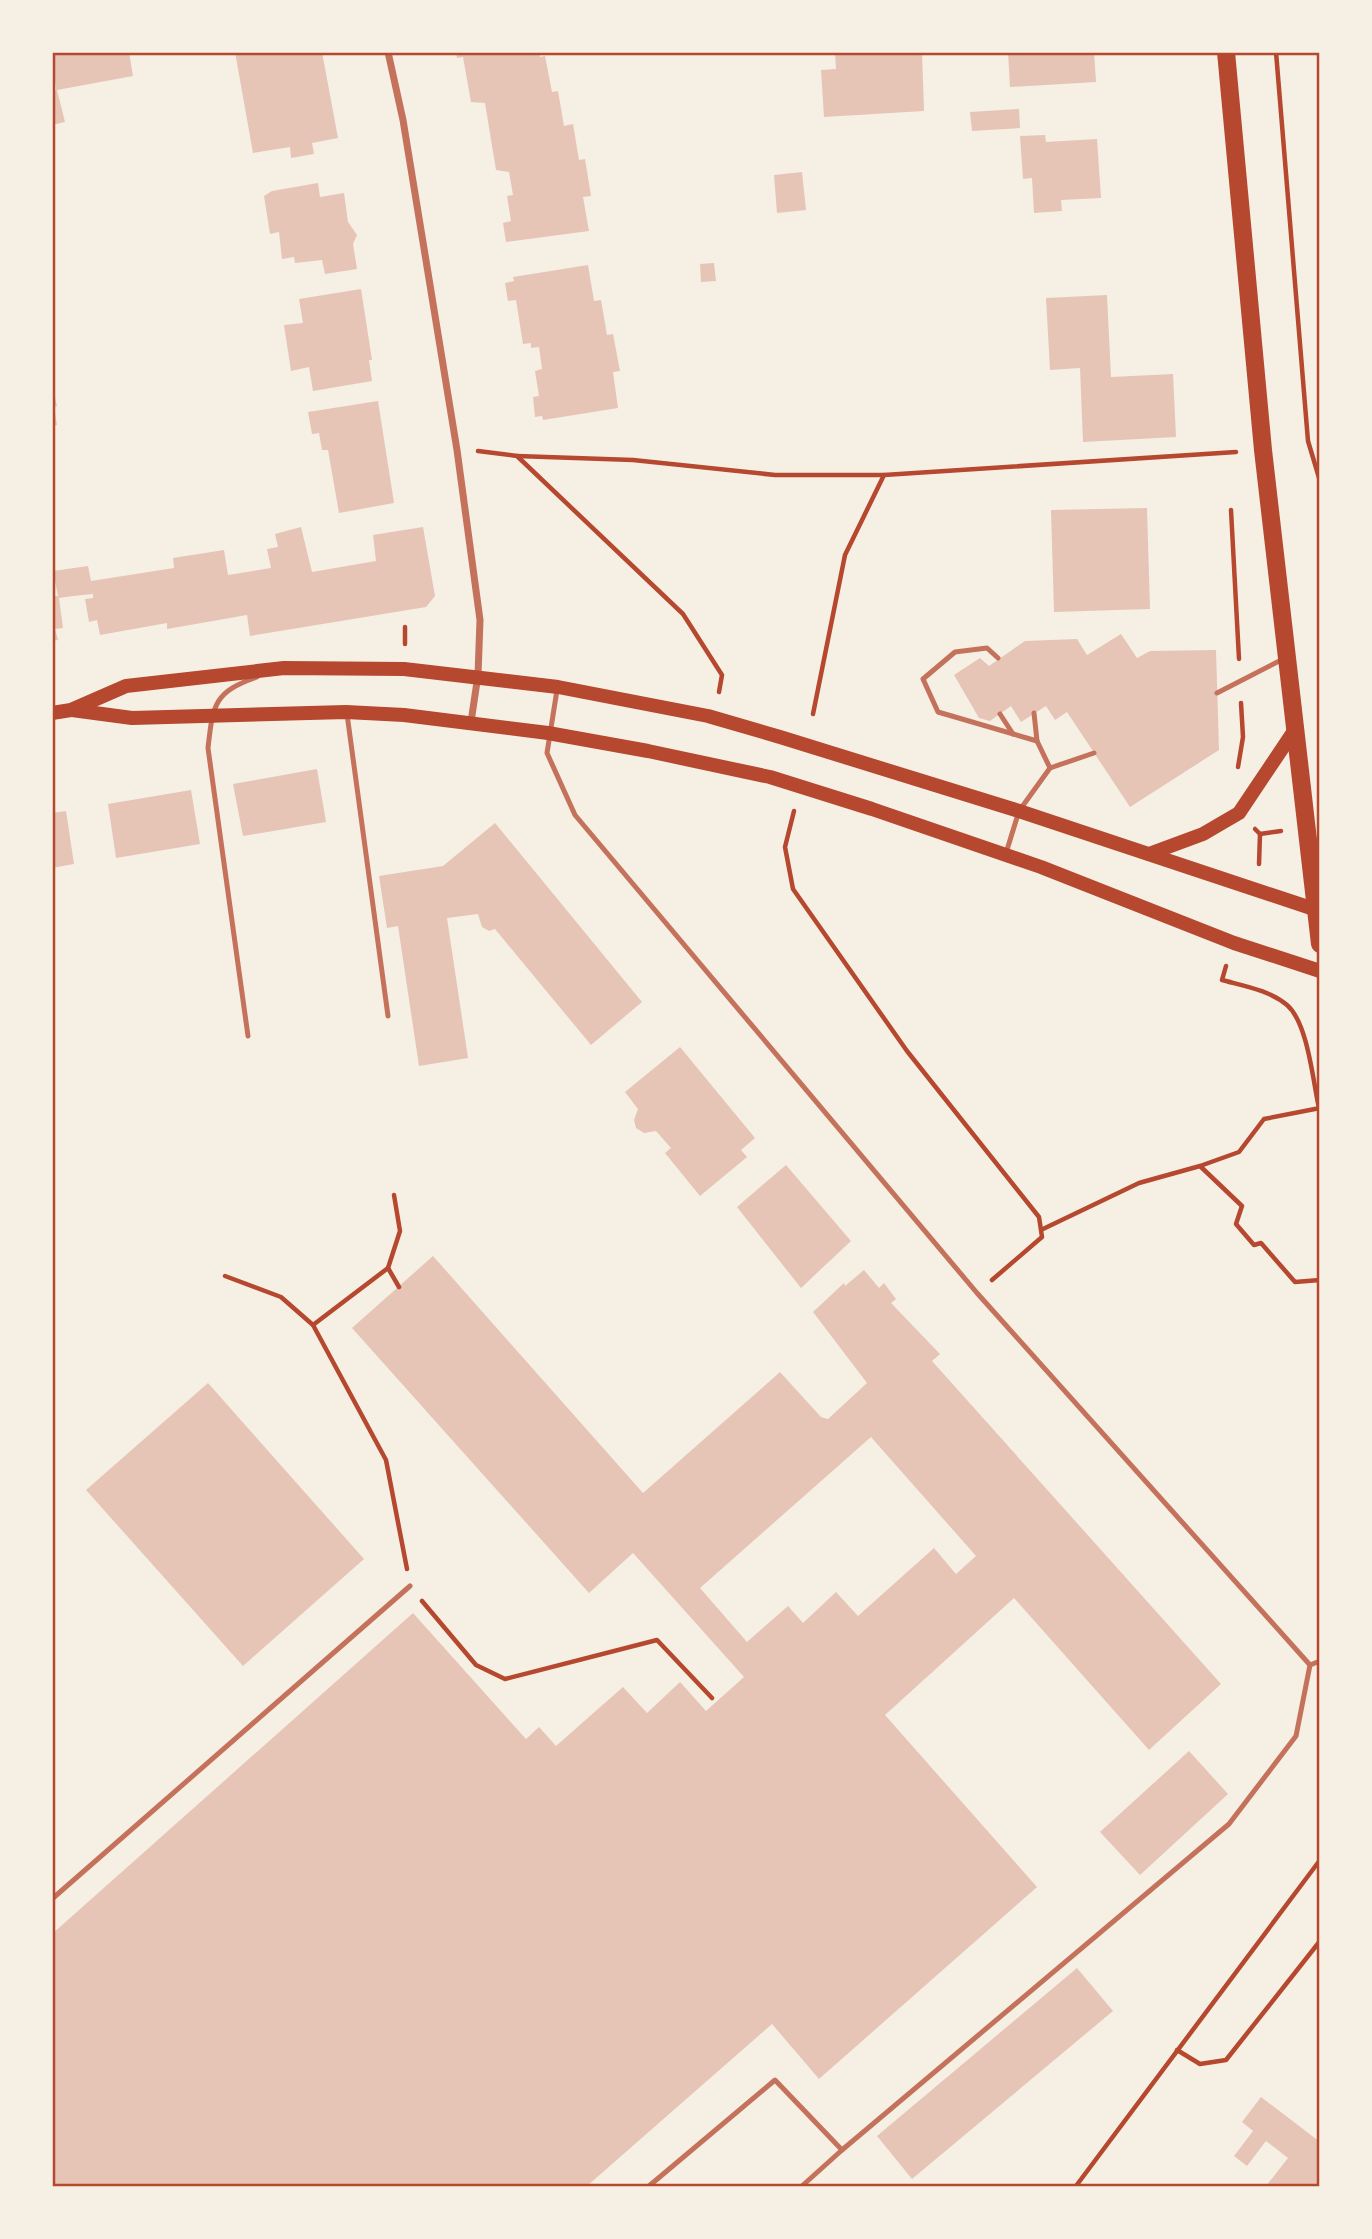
<svg xmlns="http://www.w3.org/2000/svg" width="1372" height="2239" viewBox="0 0 1372 2239" font-family="'Varela Round',sans-serif">
  <style>
    .building { fill: #e6c5b7; fill-rule: evenodd }
    .lines { fill: none; stroke-linecap: round; stroke-linejoin: round }
    .path { stroke: #b5482f; stroke-width: 4.5 }
    .service { stroke: #c5725c; stroke-width: 5 }
    .minor { stroke: #c5725c; stroke-width: 7 }
    .secondary { stroke: #b5482f; stroke-width: 14 }
    .primary { stroke: #b5482f; stroke-width: 18 }
    .neatline { fill: none; stroke: #b5482f; stroke-width: 2.5 }
  </style>
  <rect width="100%" height="100%" fill="#f6efe4"/>
  <g class="building">
    <polygon points="52,52 129,52 133,76 57,90 65,122 52,125 52,90 56,90"/>
    <polygon points="235,52 322,52 338,138 312,143 314,154 291,158 290,147 253,153"/>
    <polygon points="456,52 539,52 540,57 545,56 552,92 558,91 564,126 573,124 579,160 585,159 591,196 583,197 589,231 506,242 503,223 511,221 507,196 513,195 509,172 496,170 485,103 471,102 463,57 457,58"/>
    <polygon points="835,52 922,52 924,111 824,117 821,70 836,69"/>
    <polygon points="1008,52 1094,52 1096,82 1010,87"/>
    <polygon points="1019,109 1020,128 972,131 970,112"/>
    <polygon points="1045,135 1046,142 1097,139 1101,198 1061,200 1062,211 1034,213 1032,178 1023,179 1020,136"/>
    <polygon points="802,172 806,210 777,213 774,175"/>
    <polygon points="318,183 320,197 344,193 348,222 357,235 353,244 357,269 325,274 322,260 295,263 294,257 282,259 279,232 270,234 264,196 272,191"/>
    <polygon points="714,263 716,281 701,282 700,264"/>
    <polygon points="588,265 594,301 601,300 607,335 613,334 620,371 613,372 618,408 543,420 542,416 535,417 533,397 539,396 535,371 542,369 539,347 531,348 531,343 523,344 516,300 508,301 505,283 514,281 513,277"/>
    <polygon points="361,289 372,360 369,360 372,381 313,391 309,367 291,371 284,325 303,323 299,299"/>
    <polygon points="1107,295 1111,377 1173,374 1176,437 1083,442 1080,368 1050,370 1046,298"/>
    <polygon points="52,385 57,406 54,407 57,425 52,426"/>
    <polygon points="378,401 394,503 339,513 328,450 322,450 319,433 312,434 308,412"/>
    <polygon points="1147,508 1150,609 1054,612 1051,510"/>
    <polygon points="301,527 312,572 376,561 373,535 423,527 435,596 426,607 250,636 247,615 167,629 167,623 100,635 97,620 89,622 85,599 93,598 93,594 73,596 59,598 63,628 55,629 58,640 52,641 52,596 58,596 53,571 88,566 91,581 174,568 173,558 224,550 228,575 271,568 267,549 278,547 275,534"/>
    <polygon points="1121,634 1137,658 1150,651 1216,650 1219,750 1130,807 1067,712 1055,720 1046,706 1021,722 1011,706 990,721 979,718 954,675 980,658 989,666 1025,641 1077,639 1087,655"/>
    <polygon points="317,769 326,822 243,836 233,784"/>
    <polygon points="191,790 200,844 116,858 108,804"/>
    <polygon points="66,811 74,864 52,868 52,813"/>
    <polygon points="495,823 642,1002 591,1045 495,929 489,931 482,927 478,914 447,918 468,1058 419,1066 398,926 387,928 379,876 443,866"/>
    <polygon points="680,1047 755,1138 741,1150 747,1157 700,1196 665,1153 671,1148 656,1131 644,1133 636,1128 634,1120 638,1109 625,1092"/>
    <polygon points="786,1165 851,1241 801,1288 737,1207"/>
    <path d="M433 1256 643 1493 780 1372 821 1417 828 1419 867 1383 813 1312 844 1283 845 1286 864 1270 879 1288 884 1283 896 1299 891 1303 940 1354 932 1361 1221 1684 1149 1750 1014 1598 885 1715 1037 1887 819 2079 772 2024 587 2186H52V1934L413 1613 526 1739 539 1727 556 1746 623 1687 647 1713 680 1682 706 1711 744 1677 633 1553 589 1593 352 1328ZM871 1437 976 1556 956 1574 934 1548 858 1616 836 1592 803 1623 788 1606 747 1642 700 1588Z"/>
    <polygon points="208,1383 364,1559 243,1666 86,1490"/>
    <polygon points="1189,1751 1228,1794 1140,1875 1100,1832"/>
    <polygon points="1077,1968 1113,2011 912,2179 877,2136"/>
    <polygon points="1261,2097 1320,2142 1317,2186 1266,2186 1288,2158 1266,2141 1247,2166 1234,2156 1253,2131 1242,2122"/>
  </g>
  <g class="lines">
    <g class="path">
      <polyline points="1276,52 1308,441 1320,481"/>
      <polyline points="478,451 517,456 683,614 722,675 719,692"/>
      <polyline points="517,456 633,460 775,475 884,475 845,555 813,714"/>
      <polyline points="884,475 1236,452"/>
      <polyline points="1231,510 1239,659"/>
      <polyline points="405,644 405,627"/>
      <polyline points="1238,767 1243,737 1241,703"/>
      <polyline points="794,811 785,847 793,889 907,1051 1039,1217 1042,1237 992,1280"/>
      <polyline points="1255,829 1260,834 1259,864"/>
      <polyline points="1260,834 1281,831"/>
      <path d="M1226 966 1222 980C1244 986 1269 990 1287 1005 1308 1023 1313 1082 1319 1108"/>
      <polyline points="1320,1084 1320,1147"/>
      <polyline points="1200,1166 1239,1152 1264,1119 1320,1108"/>
      <polyline points="394,1195 400,1231 388,1268 399,1287"/>
      <polyline points="1043,1229 1139,1183 1200,1166 1242,1206 1236,1224 1254,1245 1261,1243 1295,1282 1320,1280"/>
      <polyline points="225,1276 281,1297 313,1325 386,1460 407,1569"/>
      <polyline points="313,1325 388,1268"/>
      <polyline points="422,1601 476,1665 505,1679 657,1640 712,1698"/>
      <polyline points="1177,2050 1200,2064 1226,2060 1320,1941"/>
      <polyline points="1076,2186 1320,1860"/>
    </g>
    <g class="service">
      <polyline points="998,658 987,648 955,652 923,679 938,712 1037,741"/>
      <polyline points="557,690 547,753 575,815 977,1293 1310,1665 1320,1661"/>
      <polyline points="1217,693 1285,658"/>
      <polyline points="1034,713 1037,741 1050,768"/>
      <polyline points="347,714 388,1016"/>
      <polyline points="1000,714 1013,734"/>
      <polyline points="1006,853 1019,811 1050,768 1094,753"/>
      <path d="M248 1036 208 748C213 704 214 692 257 677"/>
      <polyline points="52,1899 410,1586"/>
      <polyline points="842,2150 1229,1824 1296,1736 1310,1665"/>
      <polyline points="649,2186 775,2080 842,2150 802,2186"/>
    </g>
    <polyline class="minor" points="388,52 403,120 457,450 480,620 478,675 471,722"/>
    <g class="secondary">
      <polyline points="72,710 132,718 346,712 404,715 548,733 648,751 770,777 872,809 1041,867 1234,943 1320,971"/>
      <polyline points="52,713 71,710 126,686 284,668 404,669 558,687 708,716 780,737 1019,811 1320,911"/>
      <polyline points="1149,854 1203,834 1239,813 1296,728"/>
    </g>
    <polyline class="primary" points="1226,52 1263,450 1320,944"/>
  </g>
  <rect width="1372" height="2239" fill="none" stroke="#f6efe4" stroke-width="108"/>
  <rect x="54" y="54" width="1264" height="2131" class="neatline"/>
</svg>
